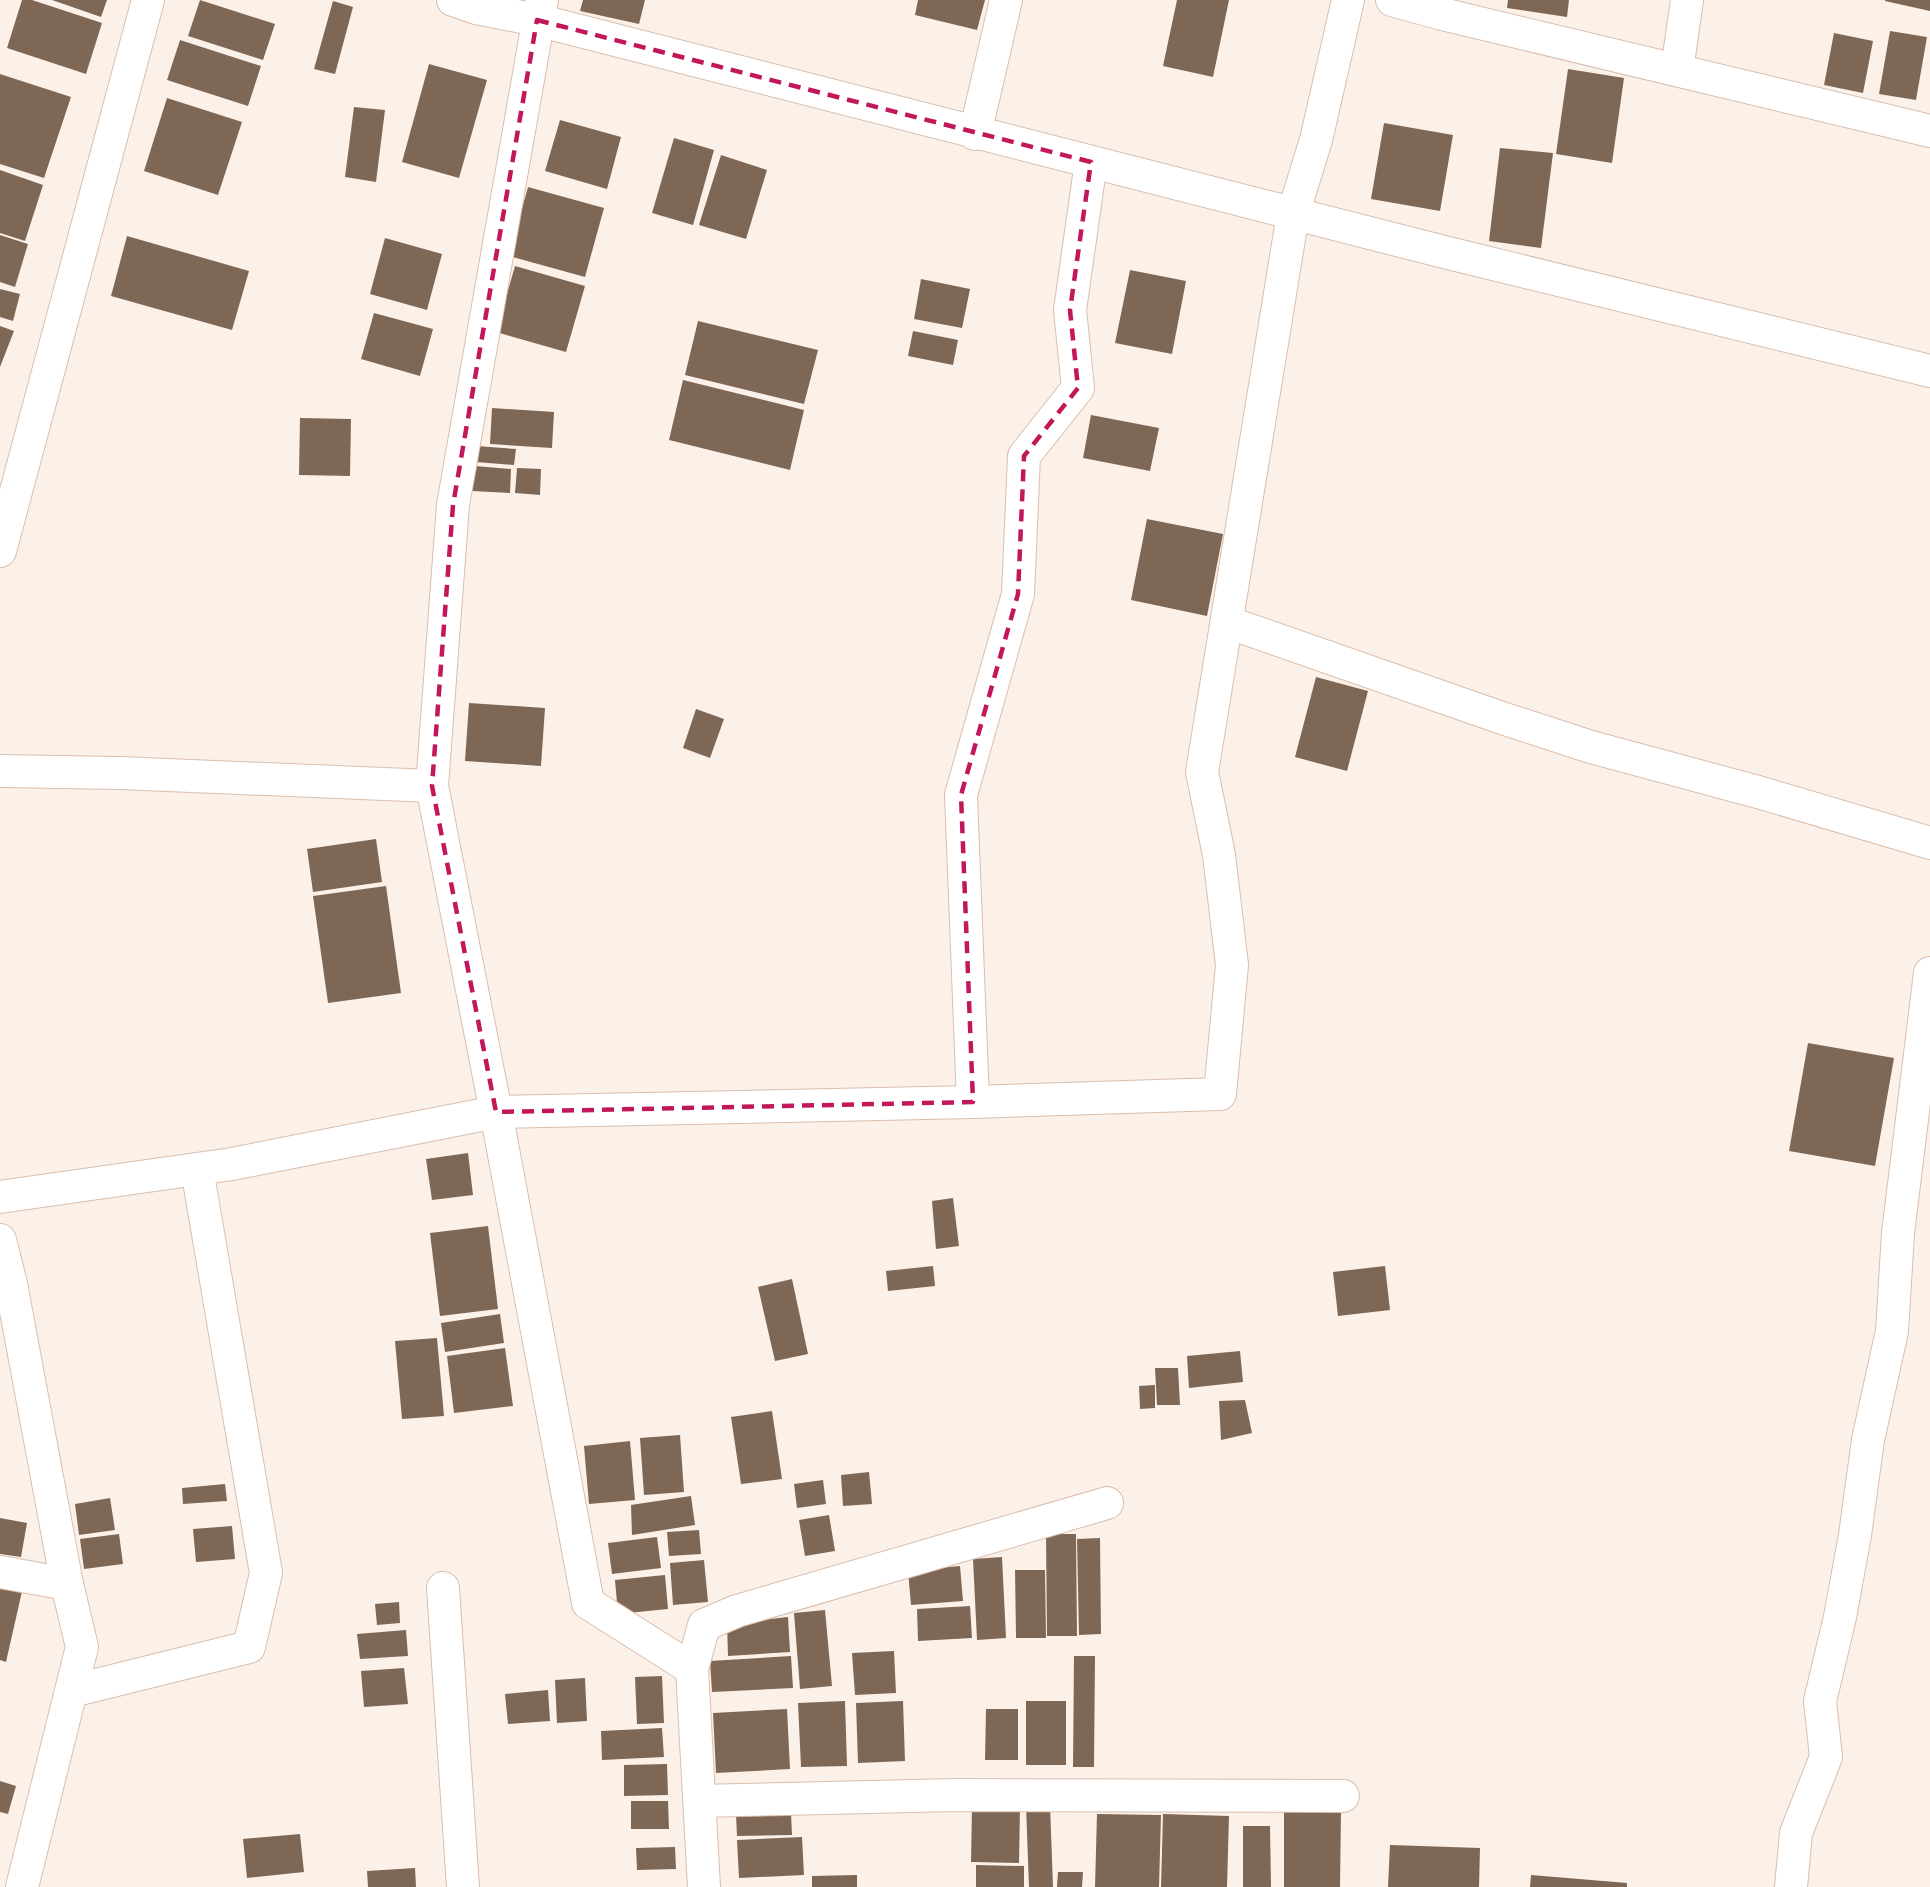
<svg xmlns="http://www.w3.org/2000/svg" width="1930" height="1887" viewBox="0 0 1930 1887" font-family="'Varela Round',sans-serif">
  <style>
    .building { fill: #7f6756 }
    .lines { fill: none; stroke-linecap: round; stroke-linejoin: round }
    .minor-casing { stroke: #dabeab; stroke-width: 34 }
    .minor { stroke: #fff; stroke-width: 32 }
    .marked { fill: none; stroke: #c2185b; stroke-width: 4.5; stroke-dasharray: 12 8; stroke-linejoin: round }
  </style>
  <rect width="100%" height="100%" fill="#fcf1e9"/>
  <g class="building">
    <polygon points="22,0 32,0 102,23 86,74 7,48"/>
    <polygon points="52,0 107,0 101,17"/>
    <polygon points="200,0 275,24 263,60 188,36"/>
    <polygon points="583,0 645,0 639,24 580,11"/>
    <polygon points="918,0 985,0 977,30 915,15"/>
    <polygon points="1177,0 1229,0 1213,77 1163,66"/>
    <polygon points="1508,0 1569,0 1567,17 1507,8"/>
    <polygon points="1885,0 1930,0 1930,11 1885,1"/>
    <polygon points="333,1 353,7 335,74 314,69"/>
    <polygon points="1890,31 1927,37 1916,100 1879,94"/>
    <polygon points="1834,33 1873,41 1863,93 1824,85"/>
    <polygon points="180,40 261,66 248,106 167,80"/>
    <polygon points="429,64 487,80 459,178 402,162"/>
    <polygon points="1568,69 1624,78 1612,163 1556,154"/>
    <polygon points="0,74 71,97 44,178 0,164"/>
    <polygon points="167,98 242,122 218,195 144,171"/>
    <polygon points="354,107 385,110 376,182 345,177"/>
    <polygon points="560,120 621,137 607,189 545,171"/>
    <polygon points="1384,123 1453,135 1440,211 1371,199"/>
    <polygon points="674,138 714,150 693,225 652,213"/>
    <polygon points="1500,148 1553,153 1541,248 1489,241"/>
    <polygon points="721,155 767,170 746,239 699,225"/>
    <polygon points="0,170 43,185 25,241 0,233"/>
    <polygon points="528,187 604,208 585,277 509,256"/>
    <polygon points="0,235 28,244 15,287 0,282"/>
    <polygon points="127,236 249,271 232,330 111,296"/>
    <polygon points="385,238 442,254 427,310 370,294"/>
    <polygon points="515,266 585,286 566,352 496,332"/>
    <polygon points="1130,270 1186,281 1172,354 1115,343"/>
    <polygon points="921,279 970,289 962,328 914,319"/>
    <polygon points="0,289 20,294 13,321 0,317"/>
    <polygon points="374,313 433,329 420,376 361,359"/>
    <polygon points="698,321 818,350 804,404 685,375"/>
    <polygon points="0,326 14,331 0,367"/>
    <polygon points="913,331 958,340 953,365 908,356"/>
    <polygon points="683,380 804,410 790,470 669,440"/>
    <polygon points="492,408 554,412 552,448 490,444"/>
    <polygon points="1091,415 1159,428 1150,471 1083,458"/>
    <polygon points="300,418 351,419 350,476 299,475"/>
    <polygon points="477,446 516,449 514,465 476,462"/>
    <polygon points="475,466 511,469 510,493 472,491"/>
    <polygon points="517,468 541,469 540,495 515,493"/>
    <polygon points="1147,519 1223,534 1207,616 1131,600"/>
    <polygon points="1316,677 1368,691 1347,771 1295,757"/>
    <polygon points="469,703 545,708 541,766 465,761"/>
    <polygon points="696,709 724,719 710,758 683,748"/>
    <polygon points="376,839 382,882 313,892 307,849"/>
    <polygon points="386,886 401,993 328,1003 313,896"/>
    <polygon points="1808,1043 1894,1058 1875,1166 1789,1151"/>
    <polygon points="468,1153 473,1195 432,1200 426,1159"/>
    <polygon points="953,1198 959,1246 936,1249 932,1201"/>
    <polygon points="488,1226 498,1309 440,1316 430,1233"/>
    <polygon points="933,1266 935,1286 888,1291 886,1271"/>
    <polygon points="1385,1266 1390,1310 1338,1316 1333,1272"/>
    <polygon points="792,1279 808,1354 775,1361 758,1287"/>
    <polygon points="500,1314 504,1343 445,1352 441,1323"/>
    <polygon points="437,1338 444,1416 402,1419 395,1341"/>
    <polygon points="505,1348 513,1406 454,1413 447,1356"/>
    <polygon points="1240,1351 1243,1382 1189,1388 1187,1356"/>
    <polygon points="1155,1368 1178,1368 1180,1405 1157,1405"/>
    <polygon points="1155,1385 1155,1408 1140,1409 1139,1386"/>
    <polygon points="1245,1400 1252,1433 1221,1440 1219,1401"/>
    <polygon points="772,1411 782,1479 741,1484 731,1417"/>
    <polygon points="680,1435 684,1492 644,1495 640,1438"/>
    <polygon points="630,1441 635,1500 589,1504 584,1446"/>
    <polygon points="869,1472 872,1504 843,1506 841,1475"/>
    <polygon points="823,1480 826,1504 797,1508 794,1484"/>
    <polygon points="225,1484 227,1501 183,1504 182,1488"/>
    <polygon points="691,1496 695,1525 632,1535 631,1505"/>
    <polygon points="110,1498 115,1530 79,1535 75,1504"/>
    <polygon points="829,1515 835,1551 805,1556 799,1520"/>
    <polygon points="0,1518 27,1523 21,1557 0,1554"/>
    <polygon points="232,1526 235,1559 196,1562 193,1529"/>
    <polygon points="699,1530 701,1554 669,1556 667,1532"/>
    <polygon points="119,1534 123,1564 84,1569 80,1539"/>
    <polygon points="1046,1534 1076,1534 1077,1636 1047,1636"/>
    <polygon points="657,1537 661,1568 612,1574 608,1543"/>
    <polygon points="1100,1538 1101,1634 1079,1635 1077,1539"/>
    <polygon points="1002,1557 1006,1638 977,1640 973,1559"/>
    <polygon points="704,1560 708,1602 673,1605 670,1563"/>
    <polygon points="960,1566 963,1601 911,1605 908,1571"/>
    <polygon points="1015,1570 1045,1570 1046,1638 1016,1638"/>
    <polygon points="665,1575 668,1609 618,1614 615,1580"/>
    <polygon points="0,1582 23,1587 6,1662 0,1660"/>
    <polygon points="399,1602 400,1623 377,1625 375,1604"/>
    <polygon points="970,1606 972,1638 918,1641 917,1609"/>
    <polygon points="825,1610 832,1686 800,1689 794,1613"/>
    <polygon points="788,1617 790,1652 728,1656 727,1624"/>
    <polygon points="406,1630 408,1656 360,1659 357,1634"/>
    <polygon points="894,1651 896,1693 855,1695 852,1653"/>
    <polygon points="791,1656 793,1688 712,1692 710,1661"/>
    <polygon points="1074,1656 1095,1656 1094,1767 1073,1767"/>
    <polygon points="404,1668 408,1704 364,1707 361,1671"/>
    <polygon points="662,1676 664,1723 637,1724 635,1677"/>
    <polygon points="585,1678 587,1721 557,1723 555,1680"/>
    <polygon points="548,1690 550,1721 508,1724 505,1694"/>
    <polygon points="845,1701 847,1766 801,1767 798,1703"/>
    <polygon points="903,1701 905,1761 858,1763 856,1703"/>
    <rect x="1026" y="1701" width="40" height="64"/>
    <polygon points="787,1709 790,1769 716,1773 713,1713"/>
    <polygon points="986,1709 1018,1709 1018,1760 985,1760"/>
    <polygon points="662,1728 664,1757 602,1760 601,1731"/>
    <polygon points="667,1764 668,1795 624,1796 624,1765"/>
    <polygon points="0,1781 16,1786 8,1814 0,1812"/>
    <polygon points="631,1801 668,1801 669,1829 631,1829"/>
    <polygon points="1050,1805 1053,1887 1029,1887 1026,1806"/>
    <polygon points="972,1807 1020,1807 1019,1863 971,1862"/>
    <polygon points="1341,1811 1340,1887 1284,1887 1284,1812"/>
    <polygon points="791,1813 792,1835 737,1836 736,1815"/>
    <polygon points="1097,1814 1161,1815 1159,1887 1095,1887"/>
    <polygon points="1163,1814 1229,1816 1227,1887 1161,1887"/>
    <polygon points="1243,1826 1270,1826 1271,1887 1243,1887"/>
    <polygon points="300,1834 304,1872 247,1878 243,1839"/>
    <polygon points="802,1837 804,1875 739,1878 737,1840"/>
    <polygon points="1390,1845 1480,1848 1479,1887 1388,1887"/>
    <polygon points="675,1847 676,1869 637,1870 636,1848"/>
    <polygon points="976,1865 1024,1866 1024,1887 976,1887"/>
    <polygon points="415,1868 416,1887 368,1887 367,1871"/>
    <polygon points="1058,1872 1083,1872 1082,1887 1057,1887"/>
    <polygon points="857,1875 857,1887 812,1887 812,1876"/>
    <polygon points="1531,1875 1627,1883 1627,1887 1530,1887"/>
  </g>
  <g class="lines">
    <g class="minor-casing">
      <g id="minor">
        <polyline points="453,0 476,8 537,20 1448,253 1930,371"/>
        <polyline points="542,0 453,505 432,786 496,1112 588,1603 692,1669 704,1887"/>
        <polyline points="1392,0 1442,14 1930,131"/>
        <polyline points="1677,70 1687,0"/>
        <polyline points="975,134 1006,0"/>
        <polyline points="0,551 148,0"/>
        <polyline points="1227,622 1502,718 1591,747 1758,792 1930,843"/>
        <polyline points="0,771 120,773 432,786"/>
        <polyline points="973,1102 1220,1094 1232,965 1219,855 1202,772 1293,214 1316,140 1348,0"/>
        <polyline points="0,1197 232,1164 496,1112 973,1102 961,795 1018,594 1024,456 1078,388 1070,310 1091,162"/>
        <polyline points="0,1240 11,1284 67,1584 82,1647 22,1887"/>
        <polyline points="0,1572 67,1584"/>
        <polyline points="443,1588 463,1887"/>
        <polyline points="692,1669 704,1625 737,1611 1107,1503"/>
        <polyline points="72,1691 249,1647 266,1573 197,1169"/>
        <polyline points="699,1801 956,1795 1343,1796"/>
        <polyline points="1791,1887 1796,1833 1826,1757 1820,1701 1840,1617 1855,1535 1868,1440 1892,1331 1898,1233 1930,973"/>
      </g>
    </g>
    <use href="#minor" class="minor"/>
  </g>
  <path class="marked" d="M537 20 1091 162 1070 310 1078 388 1024 456 1018 594 961 795 973 1102 496 1112 432 786 453 505Z"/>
</svg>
